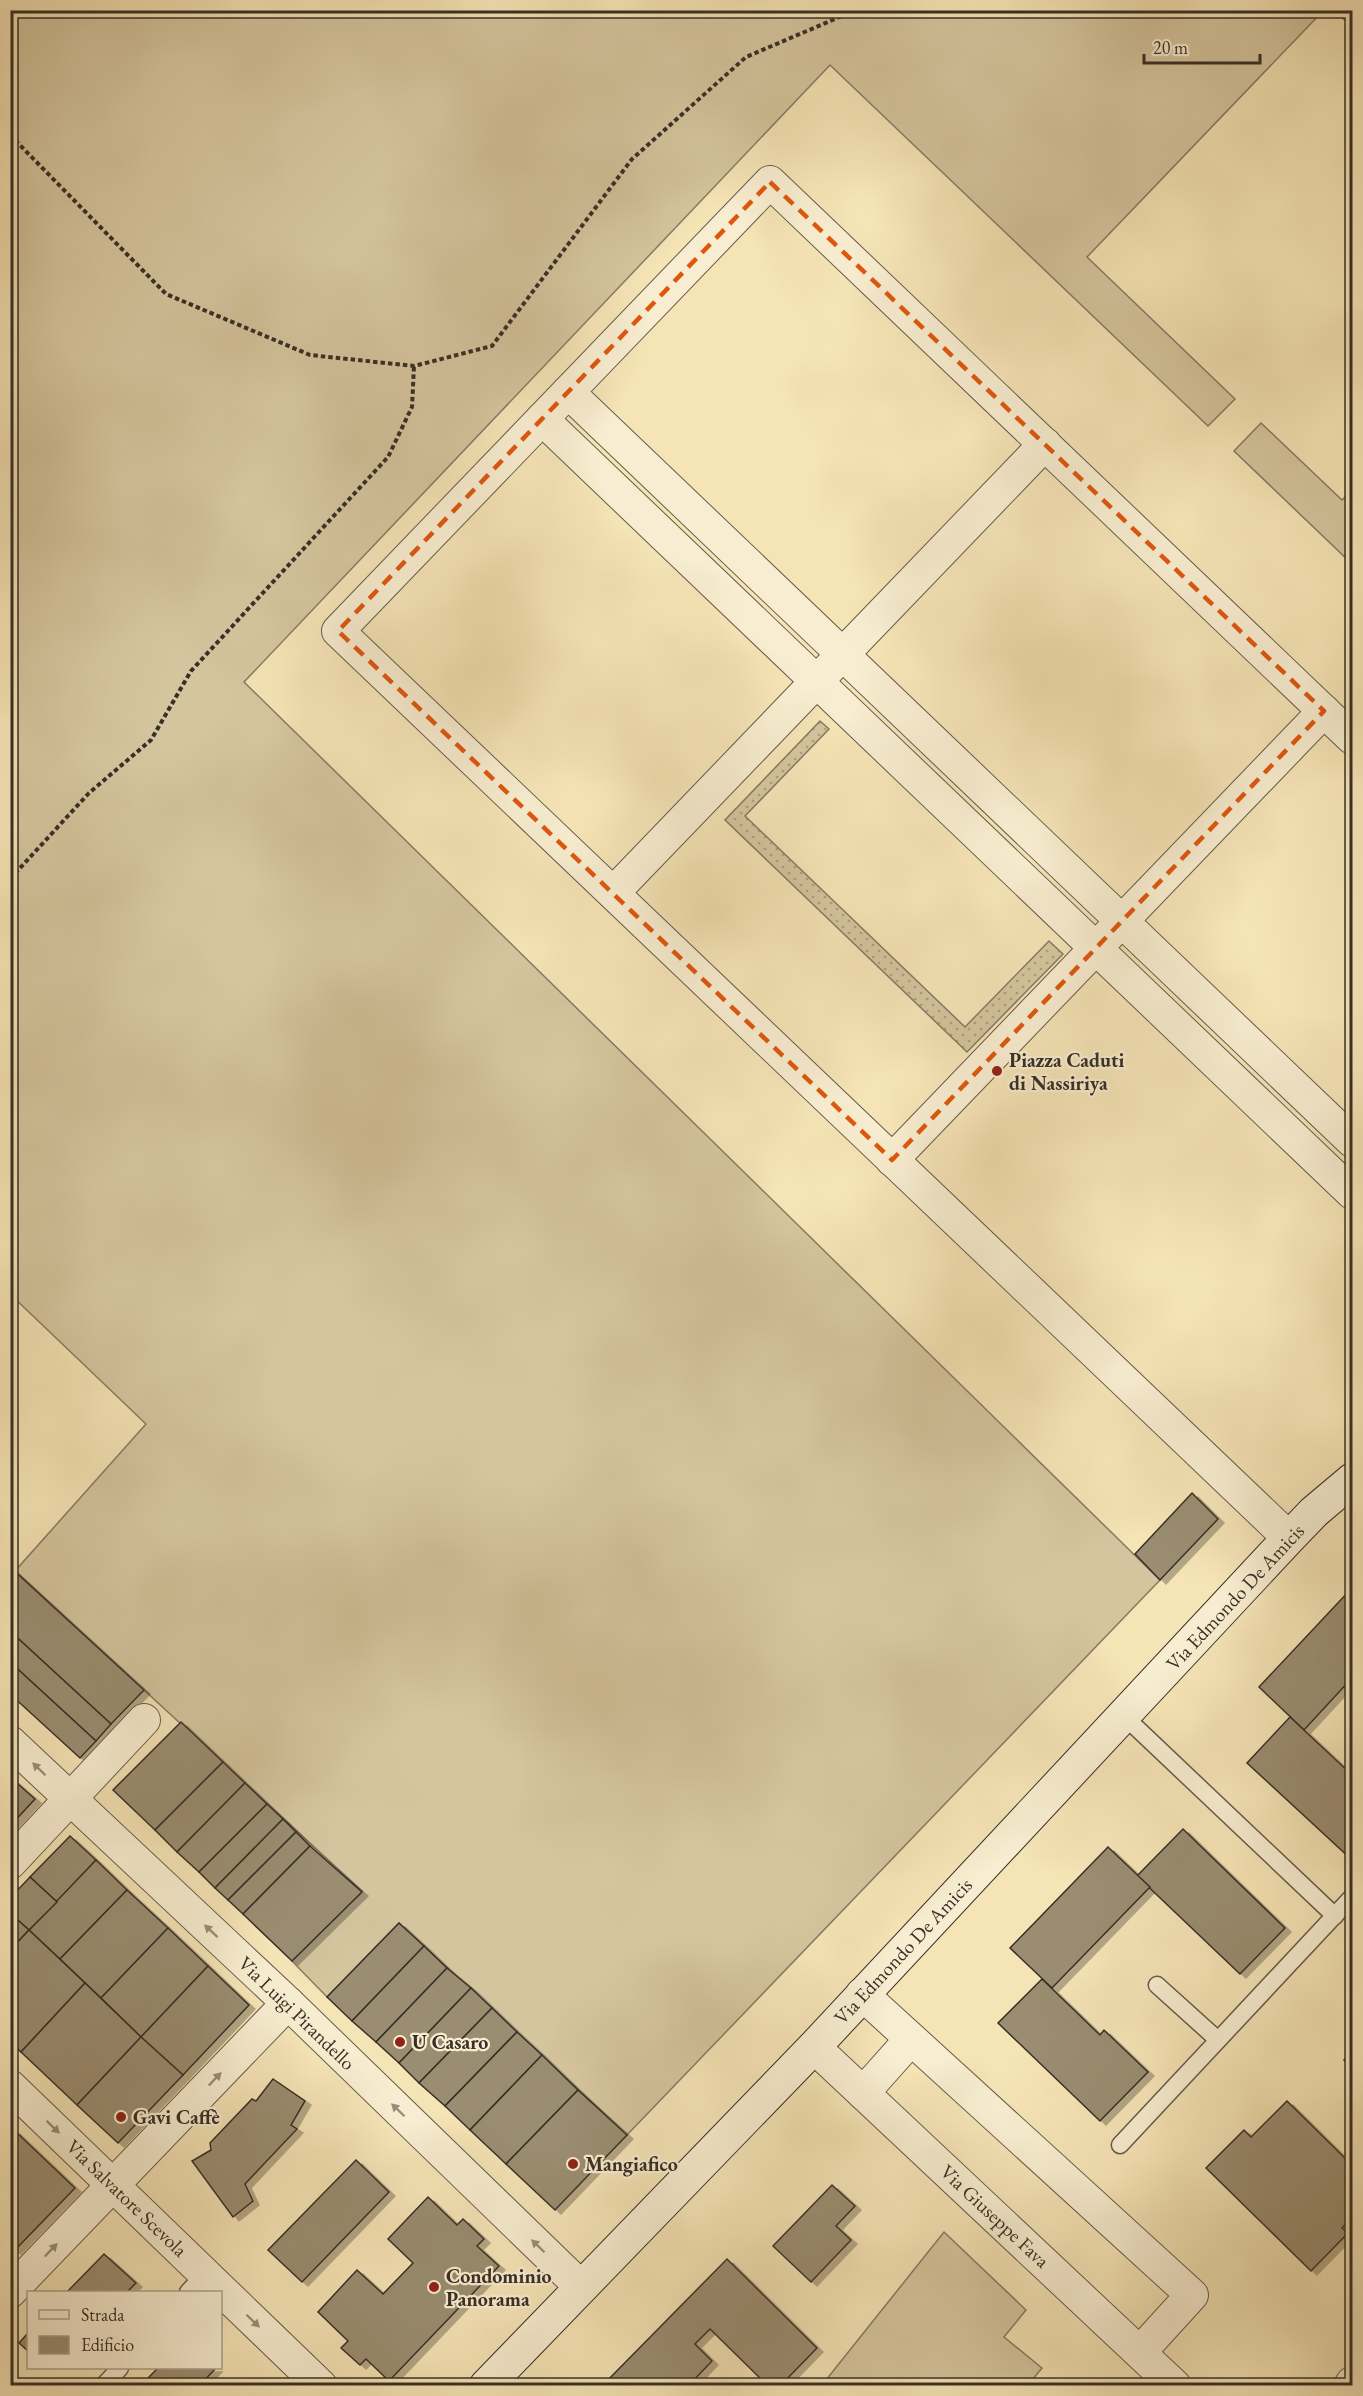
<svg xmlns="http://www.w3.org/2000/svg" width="1363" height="2396" viewBox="0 0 1363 2396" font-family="'EB Garamond',serif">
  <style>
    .grass { fill: #d5c59e; stroke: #867a62; stroke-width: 1.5 }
    .garden { fill: url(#garden-dots); stroke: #867a62; stroke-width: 1.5 }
    .building { fill: #9a8d71; stroke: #382f26; stroke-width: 1.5; filter: url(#shadow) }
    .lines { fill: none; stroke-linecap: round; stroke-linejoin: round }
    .lane-casing { stroke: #675c4a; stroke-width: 19 }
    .street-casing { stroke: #675c4a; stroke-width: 34 }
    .secondary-casing { stroke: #382f26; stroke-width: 35 }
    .path { stroke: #382f26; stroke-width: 4; stroke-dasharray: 4.5 3; stroke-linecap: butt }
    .lane { stroke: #f8edd0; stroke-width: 16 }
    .street { stroke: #f8edd0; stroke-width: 32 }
    .secondary { stroke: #f8edd0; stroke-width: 33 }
    .oneway { fill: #988e7b }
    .marked { fill: none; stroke: #df570d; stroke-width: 4.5; stroke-dasharray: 12 8; stroke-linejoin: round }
    .poi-dot { fill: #8f2418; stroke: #f8edd0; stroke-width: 2 }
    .labels { text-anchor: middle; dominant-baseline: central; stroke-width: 4.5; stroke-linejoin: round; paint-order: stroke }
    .poi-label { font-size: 20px; font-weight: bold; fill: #382f26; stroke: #f8edd0; text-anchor: start }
    .street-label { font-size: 20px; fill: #382f26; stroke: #f8edd0 }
  </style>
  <defs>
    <pattern id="garden-dots" width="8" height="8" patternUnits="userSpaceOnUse" patternTransform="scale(1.5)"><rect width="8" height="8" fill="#d5c59e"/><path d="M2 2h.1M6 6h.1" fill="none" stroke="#aea081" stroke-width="1.8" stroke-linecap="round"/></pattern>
    <filter id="shadow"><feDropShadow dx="6" dy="4" stdDeviation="0" flood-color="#0004"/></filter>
  </defs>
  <rect width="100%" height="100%" fill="#f5e4b6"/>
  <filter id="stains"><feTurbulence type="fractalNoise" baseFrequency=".00333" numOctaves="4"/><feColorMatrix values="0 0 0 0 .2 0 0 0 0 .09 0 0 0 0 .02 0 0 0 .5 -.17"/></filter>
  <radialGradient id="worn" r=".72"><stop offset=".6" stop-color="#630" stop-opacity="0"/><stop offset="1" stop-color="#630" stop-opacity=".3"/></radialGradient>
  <g class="grass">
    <polygon points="10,11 1323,11 1087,257 1235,399 1208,426 830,65 244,682 1160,1580 627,2135 399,1923 327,1997 292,1961 362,1891 15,1571 146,1424 11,1295"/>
    <polygon points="1335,11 1352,11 1352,27"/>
    <polygon points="1261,423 1342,500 1352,490 1352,564 1234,451"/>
    <polygon points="944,2232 1026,2310 1004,2337 1042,2368 1028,2385 822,2385"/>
  </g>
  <polygon class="garden" points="820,721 829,729 745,816 965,1027 1049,941 1063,954 967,1052 725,820"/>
  <g class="building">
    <polygon points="1192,1493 1218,1519 1160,1580 1135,1554"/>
    <polygon points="10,1567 144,1690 111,1724 10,1631"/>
    <polygon points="1352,1588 1352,1678 1304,1730 1259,1687"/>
    <polygon points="10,1631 111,1724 96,1741 10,1662"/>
    <polygon points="10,1662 96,1741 80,1758 10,1694"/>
    <polygon points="1290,1717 1352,1775 1351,1859 1247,1763"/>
    <polygon points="181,1722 223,1762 155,1830 113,1790"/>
    <polygon points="223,1762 245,1783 177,1852 155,1830"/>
    <polygon points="10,1777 35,1799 10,1826"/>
    <polygon points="245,1783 267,1804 199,1872 177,1852"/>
    <polygon points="267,1804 283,1819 215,1888 199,1872"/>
    <polygon points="283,1819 296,1832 228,1900 215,1888"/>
    <polygon points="1183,1829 1285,1928 1240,1974 1137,1876"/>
    <polygon points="296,1832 310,1846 243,1914 228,1900"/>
    <polygon points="70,1836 96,1860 57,1902 30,1877"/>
    <polygon points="310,1846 362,1892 292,1961 243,1914"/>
    <polygon points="1108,1847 1150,1887 1052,1988 1010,1948"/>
    <polygon points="96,1860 127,1890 60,1959 29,1930"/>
    <polygon points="30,1877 57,1902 29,1930 10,1913 10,1898"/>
    <polygon points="127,1890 168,1928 101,1998 60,1959"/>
    <polygon points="10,1913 29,1930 10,1950"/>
    <polygon points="399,1923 424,1946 352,2021 327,1997"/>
    <polygon points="168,1928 208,1966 141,2037 101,1998"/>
    <polygon points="29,1930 85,1983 21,2052 10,2042 10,1950"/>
    <polygon points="424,1946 447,1968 376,2042 352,2021"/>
    <polygon points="208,1966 249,2005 183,2075 141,2037"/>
    <polygon points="447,1968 471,1988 399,2063 376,2042"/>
    <polygon points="1042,1979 1100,2035 1104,2030 1148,2072 1100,2121 998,2023"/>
    <polygon points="85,1983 141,2037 77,2105 21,2052"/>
    <polygon points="471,1988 492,2008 419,2083 399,2063"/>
    <polygon points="492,2008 517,2032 445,2106 419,2083"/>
    <polygon points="517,2032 542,2055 470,2130 445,2106"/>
    <polygon points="141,2037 183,2075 118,2143 77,2105"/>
    <polygon points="1352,2051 1352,2068 1344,2060"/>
    <polygon points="542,2055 578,2090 506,2164 470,2130"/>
    <polygon points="273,2079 305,2101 291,2125 297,2129 245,2184 253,2201 233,2217 192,2161 211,2150 210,2143 252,2099 256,2101"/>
    <polygon points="578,2090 627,2135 555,2210 506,2164"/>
    <polygon points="1287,2101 1352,2165 1352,2217 1342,2228 1348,2233 1311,2271 1206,2168 1244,2130 1251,2137"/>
    <polygon points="14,2130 75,2188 15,2250 10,2246 10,2134"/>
    <polygon points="356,2160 389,2192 302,2282 268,2250"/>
    <polygon points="832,2185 855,2206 836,2226 851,2240 811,2282 773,2246"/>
    <polygon points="428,2197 457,2225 463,2219 484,2239 477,2246 499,2266 389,2381 366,2359 360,2365 341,2348 348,2341 318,2312 357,2270 383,2294 413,2263 388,2239"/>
    <polygon points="104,2254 136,2283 127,2292 67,2292"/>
    <polygon points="727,2259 817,2348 780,2386 768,2386 710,2329 695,2344 712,2361 688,2386 602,2386"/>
    <polygon points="28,2333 28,2351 19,2343"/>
    <polygon points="158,2368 216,2368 199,2386 140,2386"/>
  </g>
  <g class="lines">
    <g class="lane-casing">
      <g id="lane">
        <polyline points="1124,1716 1335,1916"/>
        <polyline points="1157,1985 1218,2040"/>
        <polyline points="1120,2145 1352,1897"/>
        <polyline points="188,2292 205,2274"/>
        <polyline points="103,2386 120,2368"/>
      </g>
    </g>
    <g class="street-casing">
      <g id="street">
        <polyline points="568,392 1352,1141"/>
        <polyline points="542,419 1352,1193"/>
        <polyline points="613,893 1045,444"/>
        <polyline points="892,1160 1324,711"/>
        <polyline points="1289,1538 338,631 770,182 1352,738"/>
        <polyline points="10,1742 288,2003 580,2286"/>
        <polyline points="10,1863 144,1720"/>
        <polyline points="862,1994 1192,2295 1140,2352"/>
        <polyline points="814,2047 1175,2386"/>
        <polyline points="10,2086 321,2386"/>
        <polyline points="863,2093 911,2039"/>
        <polyline points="10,2292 288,2003"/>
        <polyline points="1350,2386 1352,2383"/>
      </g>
    </g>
    <g class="secondary-casing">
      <polyline id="secondary" points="486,2386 814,2047 1289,1538 1314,1512 1352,1480"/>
    </g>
    <g class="path">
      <polyline points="10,135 166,294 310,355 414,366 492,346 632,159 746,57 856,10"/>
      <polyline points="10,879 89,793 151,740 191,671 388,457 412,407 414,366"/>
    </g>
    <use href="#lane" class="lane"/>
    <use href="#street" class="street"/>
    <use href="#secondary" class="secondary"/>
  </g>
  <defs><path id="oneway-solid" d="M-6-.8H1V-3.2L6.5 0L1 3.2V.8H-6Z" transform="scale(1.5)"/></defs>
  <g class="oneway">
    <use href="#oneway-solid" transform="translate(39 1769) rotate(-136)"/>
    <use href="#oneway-solid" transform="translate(211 1931) rotate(-137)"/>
    <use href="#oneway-solid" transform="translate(215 2079) rotate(-46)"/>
    <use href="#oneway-solid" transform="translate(398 2110) rotate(-136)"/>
    <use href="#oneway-solid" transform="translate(53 2127) rotate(44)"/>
    <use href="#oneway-solid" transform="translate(538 2246) rotate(-136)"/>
    <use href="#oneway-solid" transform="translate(51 2250) rotate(-46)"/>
    <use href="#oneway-solid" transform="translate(253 2321) rotate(44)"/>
  </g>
  <path class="marked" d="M770 182 1324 711 892 1160 338 631Z"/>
  <g class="poi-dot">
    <circle cx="997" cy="1071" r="6"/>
    <circle cx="400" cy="2042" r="6"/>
    <circle cx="121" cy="2117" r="6"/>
    <circle cx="573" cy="2164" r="6"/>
    <circle cx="434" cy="2287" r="6"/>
  </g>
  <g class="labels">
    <g class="poi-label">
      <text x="1009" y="1060">Piazza Caduti<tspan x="1009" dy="23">di Nassiriya</tspan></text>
      <text x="412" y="2042">U Casaro</text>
      <text x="133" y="2117">Gavi Caffè</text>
      <text x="585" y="2164">Mangiafico</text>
      <text x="446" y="2276">Condominio<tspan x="446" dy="23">Panorama</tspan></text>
    </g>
    <g class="street-label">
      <text transform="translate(1235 1597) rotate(-47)">Via Edmondo De Amicis</text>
      <text transform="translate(903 1951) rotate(-47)">Via Edmondo De Amicis</text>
      <text transform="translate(297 2013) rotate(44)">Via Luigi Pirandello</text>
      <text transform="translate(127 2198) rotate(44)">Via Salvatore Scevola</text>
      <text transform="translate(995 2216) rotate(43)">Via Giuseppe Fava</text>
    </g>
  </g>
  <rect width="1363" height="2396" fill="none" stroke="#f5e4b6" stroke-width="36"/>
  <rect x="12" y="12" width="1339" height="2372" fill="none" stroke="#382f26" stroke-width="3"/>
  <rect x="18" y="18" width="1327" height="2360" fill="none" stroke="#382f26" stroke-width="1.5"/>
  <rect x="27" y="2291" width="195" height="78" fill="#f8edd0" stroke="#aba18c" stroke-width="1.5"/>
  <rect x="39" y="2310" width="30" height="9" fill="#f8edd0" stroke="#aba18c" stroke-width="1.5"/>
  <text x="81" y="2321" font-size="18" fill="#382f26">Strada</text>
  <rect x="39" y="2336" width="30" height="18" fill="#9a8d71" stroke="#aba18c" stroke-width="1.5"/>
  <text x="81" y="2351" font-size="18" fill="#382f26">Edificio</text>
  <path d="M1144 54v9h116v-9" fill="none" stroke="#382f26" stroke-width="3"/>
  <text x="1153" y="54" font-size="18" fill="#382f26" stroke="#f8edd0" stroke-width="4.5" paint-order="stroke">20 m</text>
  <rect width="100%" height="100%" filter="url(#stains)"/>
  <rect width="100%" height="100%" fill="url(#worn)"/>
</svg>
